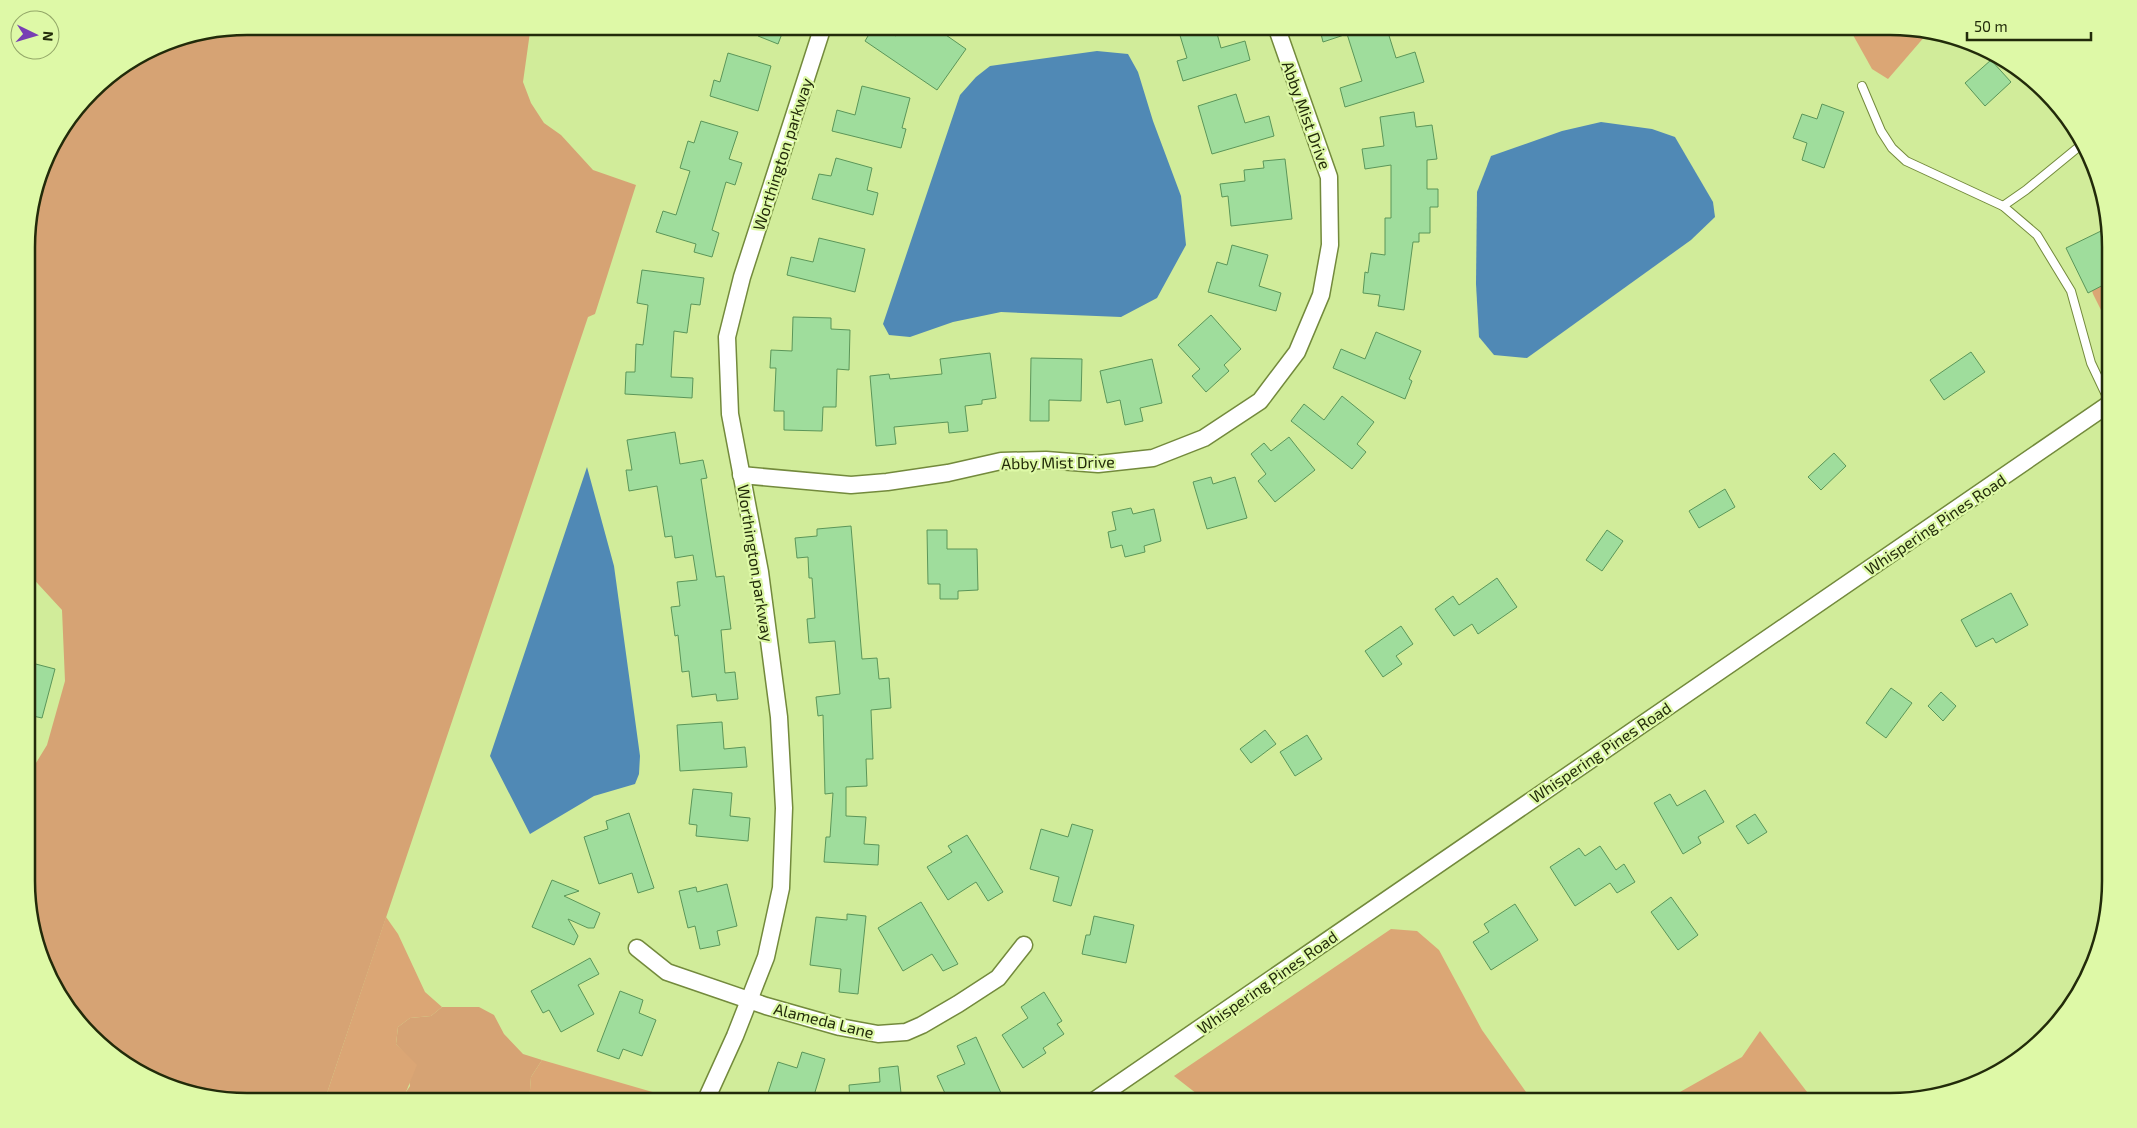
<svg xmlns="http://www.w3.org/2000/svg" width="2137" height="1128" viewBox="0 0 2137 1128" font-family="'Exo 2',sans-serif">
  <style>
    .green { fill: #d6a374 }
    .forest { fill: #dba675 }
    .water { fill: #5089b5 }
    .building { fill: #9fdd9c; stroke: #5b9659 }
    .lines { fill: none; stroke-linecap: round; stroke-linejoin: round }
    .lane-casing { stroke: #738a3c; stroke-width: 10 }
    .street-casing { stroke: #738a3c; stroke-width: 19 }
    .lane { stroke: #fff; stroke-width: 8 }
    .street { stroke: #fff; stroke-width: 16 }
    .labels { text-anchor: middle; dominant-baseline: central; stroke-width: 4.5; stroke-linejoin: round; paint-order: stroke }
    .street-label { font-size: 16px; fill: #222b0a; stroke: #def9a7 }
    .rim { fill: none; stroke: #222b0a; stroke-width: 2.5 }
  </style>
  <rect width="100%" height="100%" fill="#d1ec9a"/>
  <g class="green">
    <polygon points="247,26 530,26 528,29 530,32 523,82 531,103 544,123 561,135 593,170 636,185 595,314 588,317 324,1102 247,1102 149,1079 72,1015 43,965 28,910 28,776 47,745 65,681 62,610 27,572 27,232 49,149 101,81 163,43"/>
    <polygon points="442,1007 479,1007 494,1015 504,1034 523,1054 542,1060 531,1077 529,1102 402,1102 402,1098 410,1086 405,1054 396,1044 398,1027 410,1018 431,1016"/>
  </g>
  <g class="forest">
    <polygon points="1848,26 1890,26 1926,35 1888,79 1872,69"/>
    <polygon points="2109,233 2109,326 2093,294 2081,253"/>
    <polygon points="386,917 398,934 425,992 442,1007 431,1016 410,1018 398,1027 396,1044 417,1065 402,1102 324,1102"/>
    <polygon points="1391,929 1417,931 1439,950 1482,1030 1526,1092 1538,1101 1206,1101 1174,1076"/>
    <polygon points="1760,1031 1814,1101 1664,1101 1742,1057"/>
    <polygon points="542,1060 687,1102 529,1102 531,1077"/>
  </g>
  <g class="water">
    <polygon points="1097,51 1128,54 1138,72 1153,121 1181,196 1186,245 1157,298 1121,317 1001,312 953,322 910,337 889,335 883,324 960,95 976,77 990,66"/>
    <polygon points="1601,122 1652,129 1675,137 1713,202 1715,217 1691,240 1527,358 1494,355 1479,337 1476,284 1477,192 1491,156 1562,131"/>
    <polygon points="587,467 614,566 640,756 639,774 635,784 594,796 530,834 490,756"/>
  </g>
  <g class="building">
    <polygon points="762,26 785,26 778,44 758,36"/>
    <polygon points="874,26 881,26 896,36 903,26 933,26 966,49 937,90 865,41"/>
    <polygon points="1188,26 1215,26 1221,48 1245,41 1250,60 1183,81 1177,61 1187,58 1178,29"/>
    <polygon points="1319,26 1386,26 1396,58 1415,52 1424,82 1345,107 1340,88 1362,81 1347,34 1323,42"/>
    <polygon points="728,53 771,66 758,111 710,96 714,80 720,82"/>
    <polygon points="1991,60 2011,82 1985,106 1965,83"/>
    <polygon points="862,86 910,98 902,128 906,129 901,148 832,131 837,110 855,115"/>
    <polygon points="1236,94 1245,123 1269,116 1274,136 1212,154 1198,106"/>
    <polygon points="1822,104 1844,112 1824,168 1802,160 1807,143 1793,138 1802,114 1817,119"/>
    <polygon points="1414,112 1416,127 1432,125 1437,159 1427,160 1427,189 1438,189 1438,207 1430,207 1430,233 1419,233 1419,242 1413,242 1404,310 1378,306 1380,295 1363,293 1365,272 1368,273 1371,253 1385,255 1385,218 1391,218 1391,165 1365,169 1362,149 1384,146 1380,117"/>
    <polygon points="701,121 738,132 729,159 742,163 735,185 726,182 712,230 719,233 712,257 694,252 696,244 656,232 663,211 676,215 690,171 680,168 688,141 694,143"/>
    <polygon points="836,158 872,168 867,190 878,193 873,215 812,199 819,174 831,176"/>
    <polygon points="1285,159 1292,219 1231,226 1228,196 1222,197 1220,184 1245,181 1244,170 1264,168 1263,161"/>
    <polygon points="2101,231 2109,247 2109,282 2088,293 2066,248"/>
    <polygon points="819,238 865,249 855,292 787,275 791,257 813,262"/>
    <polygon points="1232,245 1268,255 1259,286 1281,293 1276,311 1208,292 1217,262 1227,265"/>
    <polygon points="642,270 704,278 700,305 691,304 687,333 674,331 671,377 693,378 692,398 625,394 626,372 635,372 636,344 643,345 648,305 637,303"/>
    <polygon points="1211,315 1241,349 1224,365 1229,371 1206,392 1192,376 1200,369 1178,345"/>
    <polygon points="793,317 831,318 831,329 850,330 849,370 837,369 836,407 823,407 822,431 784,430 784,411 774,411 776,368 770,368 771,350 792,351"/>
    <polygon points="1376,332 1421,351 1409,379 1412,381 1405,399 1333,368 1341,349 1365,359"/>
    <polygon points="1971,352 1985,372 1944,400 1930,380"/>
    <polygon points="990,353 996,398 982,400 982,404 965,406 968,431 949,433 948,422 894,427 896,444 876,446 870,376 889,374 890,379 942,374 940,359"/>
    <polygon points="1031,358 1082,359 1081,401 1049,400 1049,421 1030,421"/>
    <polygon points="1152,359 1162,403 1140,408 1143,421 1125,425 1120,400 1107,403 1100,371"/>
    <polygon points="1342,396 1374,422 1357,444 1366,452 1352,469 1291,421 1304,404 1324,420"/>
    <polygon points="675,432 680,464 703,460 707,478 701,479 716,577 724,576 731,629 721,630 725,673 735,672 738,699 717,701 716,694 692,697 689,671 682,672 678,635 675,636 671,607 680,606 677,582 697,580 693,555 675,558 672,536 665,537 657,486 629,491 626,470 632,470 627,440"/>
    <polygon points="1289,437 1315,470 1275,502 1258,481 1266,474 1251,454 1264,443 1271,451"/>
    <polygon points="1834,453 1846,466 1821,490 1808,477"/>
    <polygon points="1211,477 1213,484 1235,477 1247,518 1207,529 1193,482"/>
    <polygon points="1725,489 1735,507 1699,528 1689,511"/>
    <polygon points="1131,508 1133,514 1154,509 1161,541 1144,546 1145,552 1125,557 1122,545 1111,548 1108,532 1116,530 1112,512"/>
    <polygon points="851,526 862,659 877,658 879,679 889,678 891,708 871,710 873,759 866,759 867,786 846,787 846,816 866,817 864,844 879,845 878,865 824,862 826,837 830,837 833,793 825,794 823,715 818,716 816,697 840,694 835,641 809,643 807,619 815,618 812,578 809,578 808,557 797,558 795,538 817,536 817,529"/>
    <polygon points="927,530 947,530 947,549 977,549 978,590 958,591 958,599 940,599 940,584 928,584"/>
    <polygon points="1607,530 1623,541 1602,571 1586,560"/>
    <polygon points="1497,578 1517,607 1478,634 1472,624 1454,636 1435,609 1453,596 1459,605"/>
    <polygon points="2011,593 2028,625 1996,643 1993,638 1976,647 1961,620"/>
    <polygon points="1401,626 1413,644 1396,656 1402,664 1383,677 1365,651"/>
    <polygon points="28,662 55,669 42,718 28,715"/>
    <polygon points="1891,688 1912,703 1886,738 1866,723"/>
    <polygon points="1941,692 1956,706 1943,721 1928,706"/>
    <polygon points="722,722 724,749 745,747 747,767 680,771 677,725"/>
    <polygon points="1265,730 1276,744 1251,763 1240,749"/>
    <polygon points="1307,735 1322,759 1295,776 1280,752"/>
    <polygon points="693,789 732,793 730,816 750,818 748,841 696,836 697,825 689,824"/>
    <polygon points="1705,790 1724,822 1698,837 1701,843 1683,854 1654,803 1670,794 1677,806"/>
    <polygon points="629,813 654,888 638,893 632,873 599,884 584,837 608,829 606,821"/>
    <polygon points="1755,814 1767,832 1748,844 1736,826"/>
    <polygon points="1072,824 1093,830 1071,906 1053,901 1059,877 1030,869 1041,829 1068,837"/>
    <polygon points="967,835 1003,892 988,901 976,882 948,900 927,867 952,852 948,846"/>
    <polygon points="1600,846 1616,870 1624,864 1635,882 1617,893 1610,883 1575,906 1550,867 1579,848 1585,856"/>
    <polygon points="552,880 579,891 564,896 600,913 594,928 588,928 568,919 578,936 574,945 532,927"/>
    <polygon points="727,884 737,926 717,931 720,945 700,949 695,926 688,928 679,891 696,887 697,892"/>
    <polygon points="1671,897 1698,935 1678,950 1651,912"/>
    <polygon points="921,902 958,964 943,971 932,954 903,971 878,928"/>
    <polygon points="1515,904 1538,940 1491,970 1473,942 1489,932 1484,924"/>
    <polygon points="847,914 866,916 858,994 839,992 841,969 810,965 816,917 847,920"/>
    <polygon points="1094,916 1134,925 1126,963 1082,954 1086,935 1090,935"/>
    <polygon points="590,958 599,974 578,985 594,1014 561,1032 549,1010 543,1013 531,991"/>
    <polygon points="620,991 643,1000 639,1013 656,1020 642,1056 623,1049 619,1059 597,1051"/>
    <polygon points="1044,992 1062,1021 1057,1024 1064,1034 1043,1048 1046,1053 1023,1068 1002,1035 1028,1018 1021,1007"/>
    <polygon points="976,1037 1001,1093 981,1102 949,1102 937,1076 965,1064 957,1046"/>
    <polygon points="802,1052 825,1059 812,1102 785,1102 767,1096 778,1062 797,1068"/>
    <polygon points="898,1066 902,1102 850,1102 849,1085 880,1082 879,1068"/>
  </g>
  <g class="lines">
    <g class="lane-casing">
      <g id="lane">
        <polyline points="1862,86 1881,131 1892,148 1906,161 2003,206 2037,235 2071,291 2091,363 2109,401"/>
        <polyline points="2003,206 2026,190 2081,145"/>
      </g>
    </g>
    <g class="street-casing">
      <g id="street">
        <polyline points="741,475 851,485 887,482 948,473 1001,461 1046,460 1098,464 1153,458 1204,438 1260,401 1297,352 1321,295 1330,245 1329,177 1276,26"/>
        <polyline points="637,948 667,972 766,1006 840,1027 878,1034 906,1032 922,1025 958,1004 998,978 1024,945"/>
        <polyline points="705,1102 735,1036 766,957 781,888 784,808 779,717 760,572 730,414 727,337 742,277 823,26"/>
        <polyline points="1092,1102 2109,404"/>
      </g>
    </g>
    <use href="#lane" class="lane"/>
    <use href="#street" class="street"/>
  </g>
  <g class="labels">
    <g class="street-label">
      <text transform="translate(1307 115) rotate(70)">Abby Mist Drive</text>
      <text transform="translate(782 154) rotate(-72)">Worthington parkway</text>
      <text transform="translate(1058 462) rotate(-1)">Abby Mist Drive</text>
      <text transform="translate(1935 524) rotate(-34)">Whispering Pines Road</text>
      <text transform="translate(756 563) rotate(81)">Worthington parkway</text>
      <text transform="translate(1600 752) rotate(-34)">Whispering Pines Road</text>
      <text transform="translate(1267 982) rotate(-35)">Whispering Pines Road</text>
      <text transform="translate(824 1020) rotate(14)">Alameda Lane</text>
    </g>
  </g>
  <path d="M0 0H2137V1128H0ZM247 35H1890A212 212 0 0 1 2102 247V881A212 212 0 0 1 1890 1093H247A212 212 0 0 1 35 881V247A212 212 0 0 1 247 35Z" fill="#def9a7" fill-rule="evenodd"/>
  <path class="rim" d="M247 35H1890A212 212 0 0 1 2102 247V881A212 212 0 0 1 1890 1093H247A212 212 0 0 1 35 881V247A212 212 0 0 1 247 35Z"/>
  <g transform="translate(35 35) rotate(95)"><circle r="24" fill="#def9a7" stroke="#93a768"/>
  <path d="M0-4L9 19L0 12L-9 19Z" fill="#783eb4"/>
  <text y="-8" font-size="14" font-weight="bold" text-anchor="middle" fill="#222b0a">N</text>
  </g>
  <path d="M1967 32v8h124v-8" fill="none" stroke="#222b0a" stroke-width="2.5"/>
  <text x="1974" y="32" font-size="15" fill="#222b0a" stroke="#def9a7" stroke-width="4" paint-order="stroke">50 m</text>
</svg>
